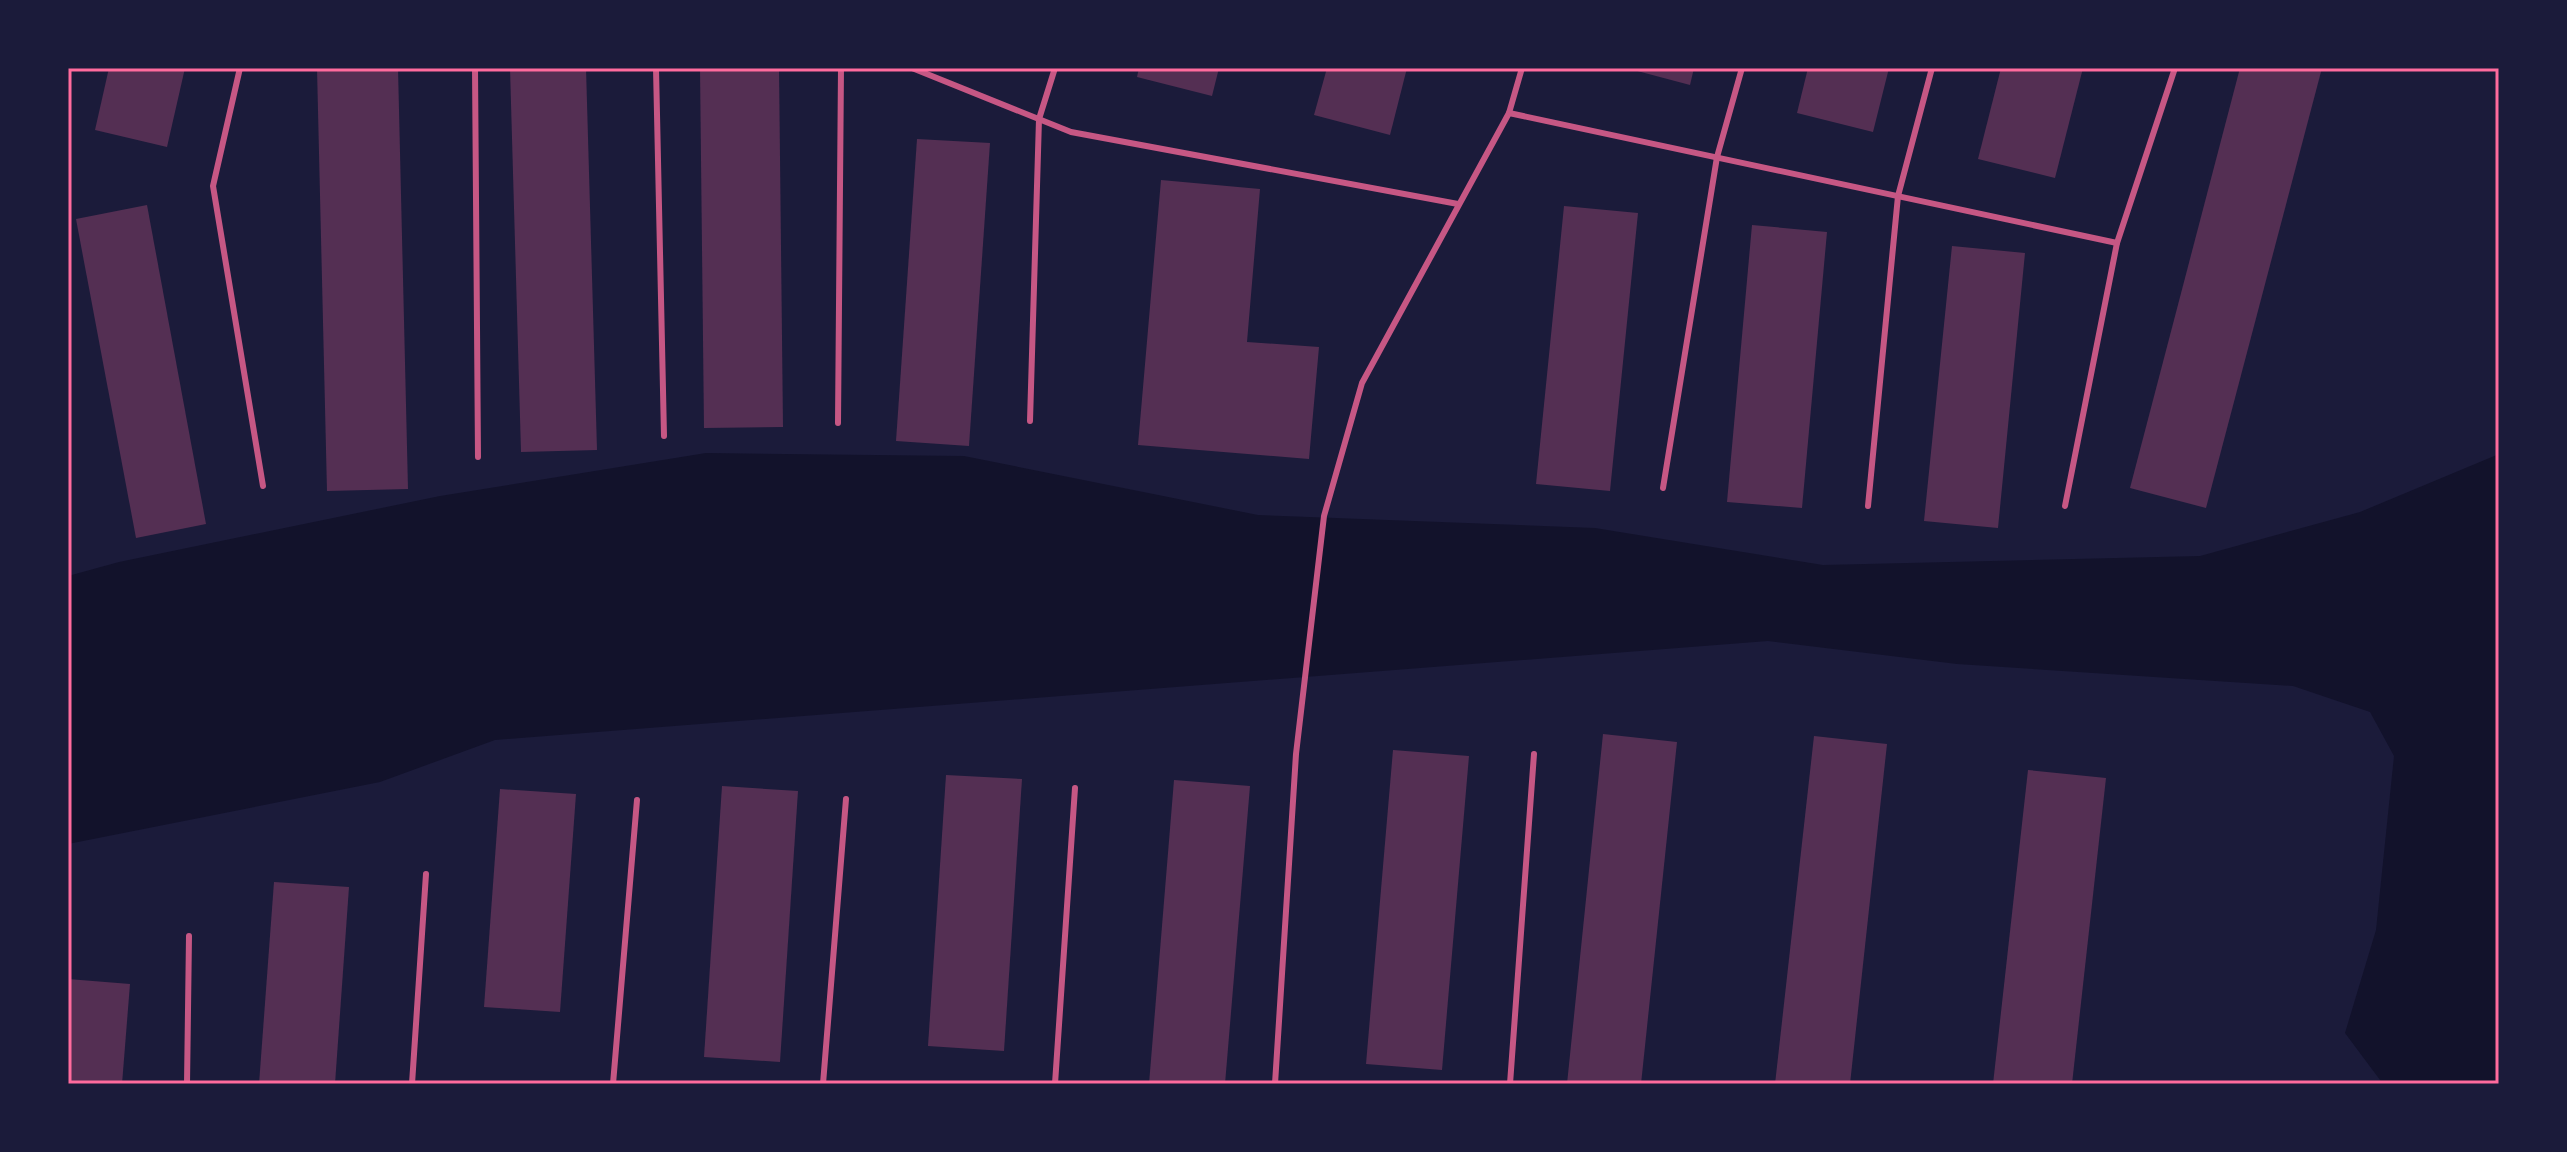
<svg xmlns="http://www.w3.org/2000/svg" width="2567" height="1152" viewBox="0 0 2567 1152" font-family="'DM Sans',sans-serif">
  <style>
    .water { fill: #12122b }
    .building { fill: #542f53 }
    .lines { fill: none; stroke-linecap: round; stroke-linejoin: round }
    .service { stroke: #c65784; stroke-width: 6 }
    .neatline { fill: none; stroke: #ff6b9d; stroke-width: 3 }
  </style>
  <rect width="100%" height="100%" fill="#1b1b3a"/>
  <polygon class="water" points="706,453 964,456 1258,515 1595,528 1823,565 2200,556 2360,512 2499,454 2499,1084 2383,1084 2345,1033 2376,930 2394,756 2370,712 2293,686 1957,664 1768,641 495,740 380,782 68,844 68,576 119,562 440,496"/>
  <g class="building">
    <polygon points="109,68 185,68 167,147 95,130"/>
    <polygon points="317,68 398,68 408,489 327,491"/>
    <polygon points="510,68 586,68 597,450 521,452"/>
    <polygon points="700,68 779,68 783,427 704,428"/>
    <polygon points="1139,68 1219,68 1212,96 1137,77"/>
    <polygon points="1327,68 1407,68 1390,135 1314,115"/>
    <polygon points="1626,68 1694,68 1690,85"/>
    <polygon points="1808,68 1889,68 1873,132 1797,113"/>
    <polygon points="2001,68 2083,68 2055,178 1978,159"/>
    <polygon points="2240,68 2322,68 2206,508 2130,488"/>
    <polygon points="917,139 990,143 969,446 896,441"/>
    <polygon points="1161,180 1260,189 1247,342 1319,347 1309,459 1138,445"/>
    <polygon points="147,205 206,524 136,538 76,219"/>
    <polygon points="1564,206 1638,213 1610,491 1536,484"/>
    <polygon points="1752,225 1827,232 1802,508 1727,502"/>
    <polygon points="1952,246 2025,253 1998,528 1924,521"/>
    <polygon points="1603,734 1677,742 1641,1084 1567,1084"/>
    <polygon points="1814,736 1887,744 1850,1084 1775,1084"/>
    <polygon points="1393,750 1469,756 1442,1070 1366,1064"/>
    <polygon points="2028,770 2106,778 2072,1084 1993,1084"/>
    <polygon points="946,775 1022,779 1004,1051 928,1046"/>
    <polygon points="1174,780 1250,786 1225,1084 1149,1084"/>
    <polygon points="722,786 798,791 780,1062 704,1057"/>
    <polygon points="500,789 576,794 560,1012 484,1007"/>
    <polygon points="274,882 349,887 335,1084 259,1084"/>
    <polygon points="68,979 130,984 122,1084 68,1084"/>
  </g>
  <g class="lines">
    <g class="service">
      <polyline points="240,68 213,186 263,486"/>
      <polyline points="475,68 478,457"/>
      <polyline points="656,68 664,436"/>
      <polyline points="912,68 1071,132 1458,204"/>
      <polyline points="1509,113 2117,243"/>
      <polyline points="1030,421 1039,119 1055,68"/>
      <polyline points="838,423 841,68"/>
      <polyline points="1663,488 1717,157 1742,68"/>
      <polyline points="1868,506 1898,196 1932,68"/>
      <polyline points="2065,506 2117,243 2175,68"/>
      <polyline points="187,1084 189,936"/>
      <polyline points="412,1084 426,874"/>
      <polyline points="613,1084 637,800"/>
      <polyline points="823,1084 846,799"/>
      <polyline points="1055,1084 1075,788"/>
      <polyline points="1275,1084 1296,754 1324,516 1362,383 1509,113 1522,68"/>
      <polyline points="1510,1084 1534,754"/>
    </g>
  </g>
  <rect width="2567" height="1152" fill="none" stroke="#1b1b3a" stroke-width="140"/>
  <rect x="70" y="70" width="2427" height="1012" class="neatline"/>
</svg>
